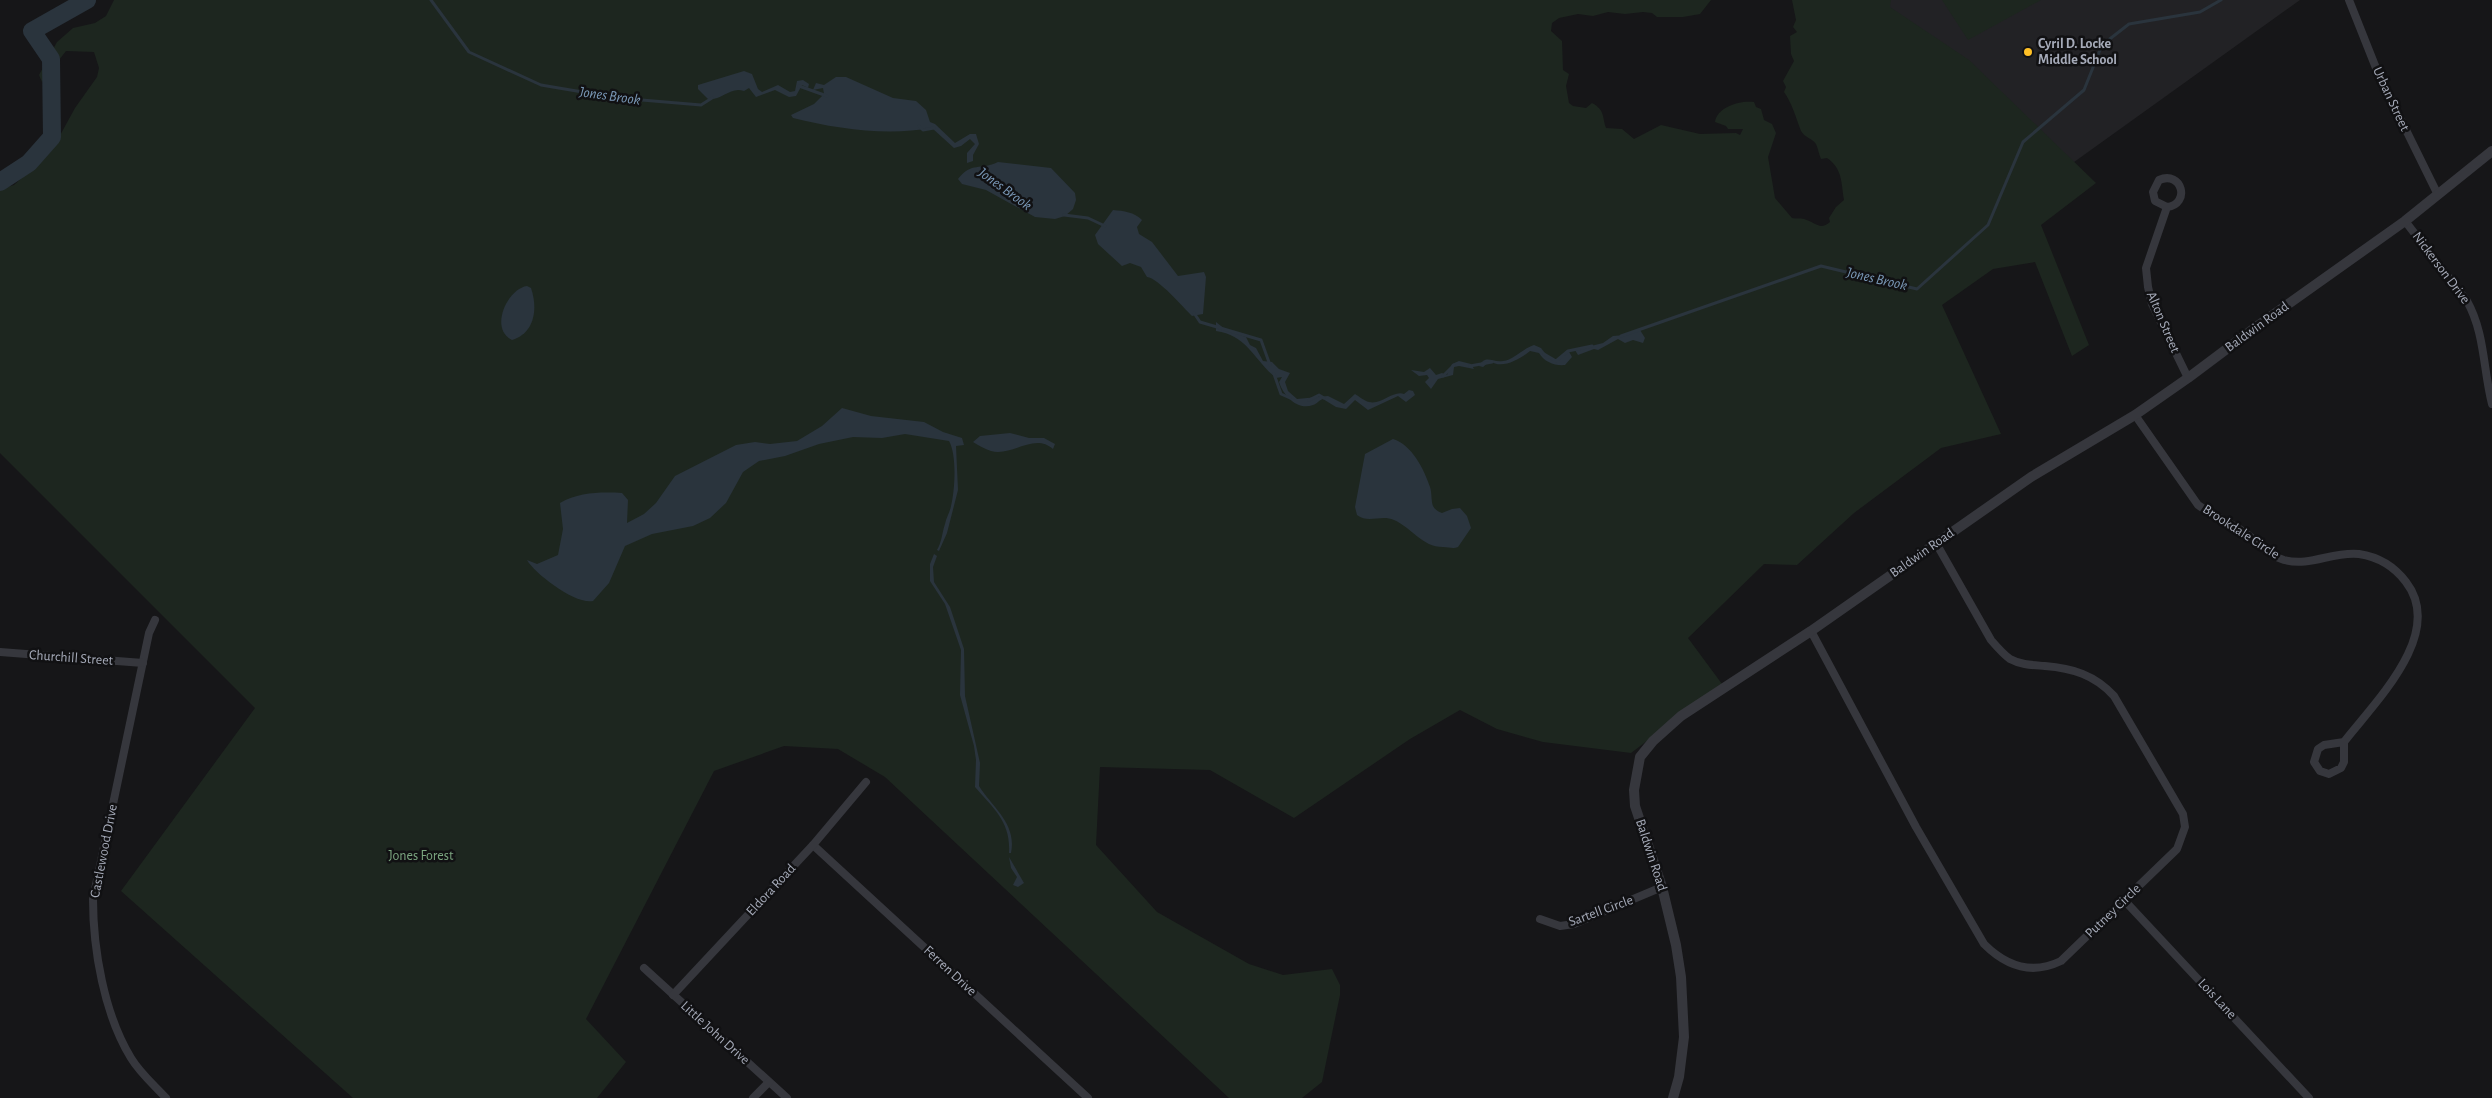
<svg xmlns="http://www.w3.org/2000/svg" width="2492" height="1098" viewBox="0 0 2492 1098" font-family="'Alegreya Sans',sans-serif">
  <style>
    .built { fill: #222225 }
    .green { fill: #1d261f }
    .water { fill: #2a343d }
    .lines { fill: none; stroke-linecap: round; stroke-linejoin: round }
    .stream { stroke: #2a343d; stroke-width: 3 }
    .river { stroke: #2a343d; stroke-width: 18 }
    .minor { stroke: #36373d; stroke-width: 8 }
    .tertiary { stroke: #36373d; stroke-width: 10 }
    .poi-dot { fill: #ffc026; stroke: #111113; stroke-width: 2 }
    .labels { text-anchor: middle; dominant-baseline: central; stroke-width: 5; stroke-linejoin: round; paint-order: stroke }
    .poi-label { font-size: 14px; font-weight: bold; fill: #a6abb9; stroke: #111113; text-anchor: start }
    .street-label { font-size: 14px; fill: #a6abb9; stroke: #111113 }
    .park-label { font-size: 14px; fill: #7ca680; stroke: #111113 }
    .water-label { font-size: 15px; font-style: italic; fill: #7a98b7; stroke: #111113 }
  </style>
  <rect width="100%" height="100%" fill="#161618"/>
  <polygon class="built" points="1803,0 2300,0 2013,206"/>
  <g class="green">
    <path d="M114 0H1711L1700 14 1683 17H1657L1652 13 1643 12 1625 14 1608 12 1593 16 1578 14 1559 18 1552 23 1551 31 1562 41 1563 70 1569 74 1566 86 1569 103 1573 106 1586 108 1592 103C1605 110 1602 116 1606 128L1622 129 1634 139 1661 125 1700 134 1736 133 1740 135 1743 129H1728L1726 126 1715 122C1717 107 1740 100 1754 102L1756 107 1761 109 1764 120 1772 124 1776 133 1768 157 1775 198 1792 218C1796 219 1800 218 1804 219 1815 222 1820 231 1830 222L1829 218 1836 207 1844 200C1841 183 1843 169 1827 158L1821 159C1819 155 1818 148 1816 144 1812 138 1805 138 1801 131 1796 118 1792 103 1784 92L1786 87 1783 81 1794 61 1791 54 1790 36 1797 32 1793 27 1796 20 1792 0H1891L1890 7 1969 60 2096 183 2041 225 2089 345 2072 356 2035 262 1993 269 1942 305 2001 434 1941 448 1854 513 1797 565 1764 564 1688 638 1722 684 1631 753 1543 742 1497 729 1460 710 1410 739 1294 818 1210 770 1100 767 1096 845 1157 912 1249 964 1283 975 1332 969 1340 985V995L1322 1082 1302 1098H1229L885 777 838 749 784 746 714 771 586 1019 626 1062 597 1098H353L121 891 255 708 0 453V189L14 185 52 150 75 108 97 77 99 68 94 52 66 51 42 82 39 75 57 42 73 28 95 23 106 16Z"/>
    <polygon points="1942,0 2041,0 1968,40"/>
  </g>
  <g class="water">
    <path d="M744 71 752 74 758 89 762 92 778 85 790 92 795 91 797 81 803 80 809 84 808 88 802 85 796 96 789 97 775 90 756 97 749 88 744 91C730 86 722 101 708 99L698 89V85Z"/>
    <path d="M836 77H846L893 98 916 101 926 110 930 122 935 124 955 143 970 134H976L979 144 973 155V161L967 163V153L975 144 970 139 961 146 954 148 932 128C887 136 837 129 793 118L791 115 814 104 824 94 823 88 813 90 816 83 824 85Z"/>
    <path d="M998 162 1051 168 1075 193 1076 200 1073 209 1065 216 1055 219 1035 217 986 190 962 184 958 179C972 161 980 171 998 162Z"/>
    <path d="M1113 210C1124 211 1134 212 1142 220L1137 227 1139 234 1152 242 1178 276 1204 272 1206 277 1203 314 1192 316C1183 307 1158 278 1147 277L1141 267 1130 263 1122 266 1098 244 1095 235Z"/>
    <path d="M527 286 531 288C538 308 535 333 512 340 489 329 507 289 527 286Z"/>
    <path d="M1216 322 1226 330 1246 337 1250 345 1256 348 1263 361 1272 362 1279 369 1290 373 1285 382 1288 391 1297 399 1328 396 1344 404 1355 394C1359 396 1364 401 1369 402 1382 405 1393 390 1404 394L1409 390 1413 391 1415 395 1406 402 1398 396 1368 410 1355 400 1346 409 1336 407 1323 399C1319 400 1317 404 1313 405 1297 411 1283 395 1279 382L1282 377 1276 378C1254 360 1247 335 1216 331Z"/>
    <polygon points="1640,330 1645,338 1643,343 1633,340 1625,343 1618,339 1598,350 1594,349 1578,355 1575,350 1603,343 1613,336 1625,335"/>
    <path d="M1534 345 1541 348 1548 357 1557 361 1568 350 1572 357 1565 365C1555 366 1544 362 1539 353L1530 351C1520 359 1502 370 1490 361L1483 367 1479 366C1486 354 1492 363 1503 361 1514 360 1522 349 1534 345Z"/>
    <polygon points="1459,361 1471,364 1474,369 1459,366 1454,367 1453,375 1438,379 1431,389 1425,382 1429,378 1427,375 1419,376 1411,370 1424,372 1430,368 1436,375 1442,373 1447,375 1452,364"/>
    <path d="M842 408 871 416 924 422 943 432 962 438 964 445 956 446 958 490 947 533 939 551 937 550C942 541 942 533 945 524 946 518 950 512 951 506 955 490 957 455 949 441L905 434 882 438 853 437 819 444 785 456 759 461 743 472 726 503 710 518 693 526 652 534 625 546 609 583 593 601C576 605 535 574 527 560L537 564 558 555 563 529 560 503C579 492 601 492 622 493L628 500 627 523 644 514 656 503 675 476 736 445 755 442 770 444 797 441 822 426Z"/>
    <path d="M1010 433 1029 438H1044L1055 444 1053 449C1034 432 1012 457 991 451 985 449 978 445 973 442L980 436Z"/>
    <path d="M1393 439C1412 445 1424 469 1430 487 1432 493 1431 501 1433 506 1435 510 1439 512 1442 513L1452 509 1460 508 1467 516 1471 528 1458 547C1453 549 1449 547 1443 547 1422 547 1412 528 1394 520 1381 514 1369 524 1357 515L1355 507 1365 454Z"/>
    <path d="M934 554 937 556 933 567 934 582 950 607 964 649 965 696 980 763 979 786C993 808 1017 824 1011 853H1009C1011 822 994 809 975 787L976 760 974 746 960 695 961 650 945 604 930 581V564Z"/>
    <polygon points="1009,857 1024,883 1018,887 1013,885 1017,877 1011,868"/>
  </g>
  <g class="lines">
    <g class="stream">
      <polyline points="431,0 469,52 541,85 618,98 701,105 712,98"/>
      <polyline points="799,86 827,96"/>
      <polyline points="919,126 923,130 934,128"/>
      <polyline points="1064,215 1088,218 1105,226"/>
      <polyline points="1194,313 1200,322 1261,340 1270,365"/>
      <polyline points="1621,336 1821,266 1917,289 1988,225 2023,142 2084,90 2102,45 2129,24 2200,12 2221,0"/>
      <polyline points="1544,354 1556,361 1568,351 1592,346"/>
      <polyline points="1470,366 1492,362"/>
      <polyline points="1274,374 1281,394 1290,398"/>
      <polyline points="1443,376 1454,365"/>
      <polyline points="1309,400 1319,395 1324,398"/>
    </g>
    <polyline class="river" points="0,182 29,163 52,137 51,59 32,31 87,0"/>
    <g class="minor">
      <polyline points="2349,0 2378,73 2438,195"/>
      <path d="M2167 207 2155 201 2153 192 2159 180C2182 170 2191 204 2167 207L2146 268 2148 287 2152 304 2188 378"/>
      <path d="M2405 221 2467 301C2485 333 2483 369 2492 404"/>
      <path d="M2135 415 2198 505C2213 516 2229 522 2244 532 2258 541 2267 555 2284 560 2310 567 2333 551 2359 554 2379 557 2394 566 2406 582 2446 634 2374 703 2344 742L2324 745 2318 749 2314 762 2320 771 2329 774 2341 768 2344 762V742"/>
      <path d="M155 620 149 633 93 899C93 949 104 1014 131 1058 140 1073 154 1085 166 1098"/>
      <path d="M1811 631 1916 827 1984 944C2006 966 2032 975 2061 961L2177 849 2185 827 2183 814 2114 696C2095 675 2072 668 2045 666 2033 665 2021 665 2010 659 2003 654 1997 647 1991 640L1936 543"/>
      <polyline points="0,652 143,663"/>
      <polyline points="813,845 1088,1098"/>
      <polyline points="2124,900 2309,1098"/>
      <polyline points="1540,919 1560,926 1574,924 1662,887"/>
      <polyline points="644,968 787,1098"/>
      <polyline points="673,995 813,845 866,782"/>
      <polyline points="753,1098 769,1082"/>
    </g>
    <polyline class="tertiary" points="1673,1098 1679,1077 1684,1037 1681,977 1676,945 1662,887 1635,806 1634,790 1640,757 1653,741 1681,716 1811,631 2031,477 2135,415 2188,378 2256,327 2405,221 2492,151"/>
  </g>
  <circle class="poi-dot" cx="2028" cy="52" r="5"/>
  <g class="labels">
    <g class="poi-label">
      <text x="2038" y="44">Cyril D. Locke<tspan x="2038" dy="16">Middle School</tspan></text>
    </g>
    <g class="street-label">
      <text transform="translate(2391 99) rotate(65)">Urban Street</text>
      <text transform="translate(2441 268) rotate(53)">Nickerson Drive</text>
      <text transform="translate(2163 322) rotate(67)">Alton Street</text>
      <text transform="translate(2257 327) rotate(-36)">Baldwin Road</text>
      <text transform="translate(2241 532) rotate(33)">Brookdale Circle</text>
      <text transform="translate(1922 553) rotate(-35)">Baldwin Road</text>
      <text transform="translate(71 658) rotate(4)">Churchill Street</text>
      <text transform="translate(104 851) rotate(-79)">Castlewood Drive</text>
      <text transform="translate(1651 855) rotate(72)">Baldwin Road</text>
      <text transform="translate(771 890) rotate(-47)">Eldora Road</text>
      <text transform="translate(1601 911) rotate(-20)">Sartell Circle</text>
      <text transform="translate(2113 911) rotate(-44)">Putney Circle</text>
      <text transform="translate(950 971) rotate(43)">Ferren Drive</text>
      <text transform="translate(2217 999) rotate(47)">Lois Lane</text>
      <text transform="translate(715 1033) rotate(42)">Little John Drive</text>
    </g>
    <g class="park-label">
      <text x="421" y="856">Jones Forest</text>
    </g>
    <g class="water-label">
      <text transform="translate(610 96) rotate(8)">Jones Brook</text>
      <text transform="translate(1005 189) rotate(36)">Jones Brook</text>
      <text transform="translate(1877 279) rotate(13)">Jones Brook</text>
    </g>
  </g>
</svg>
